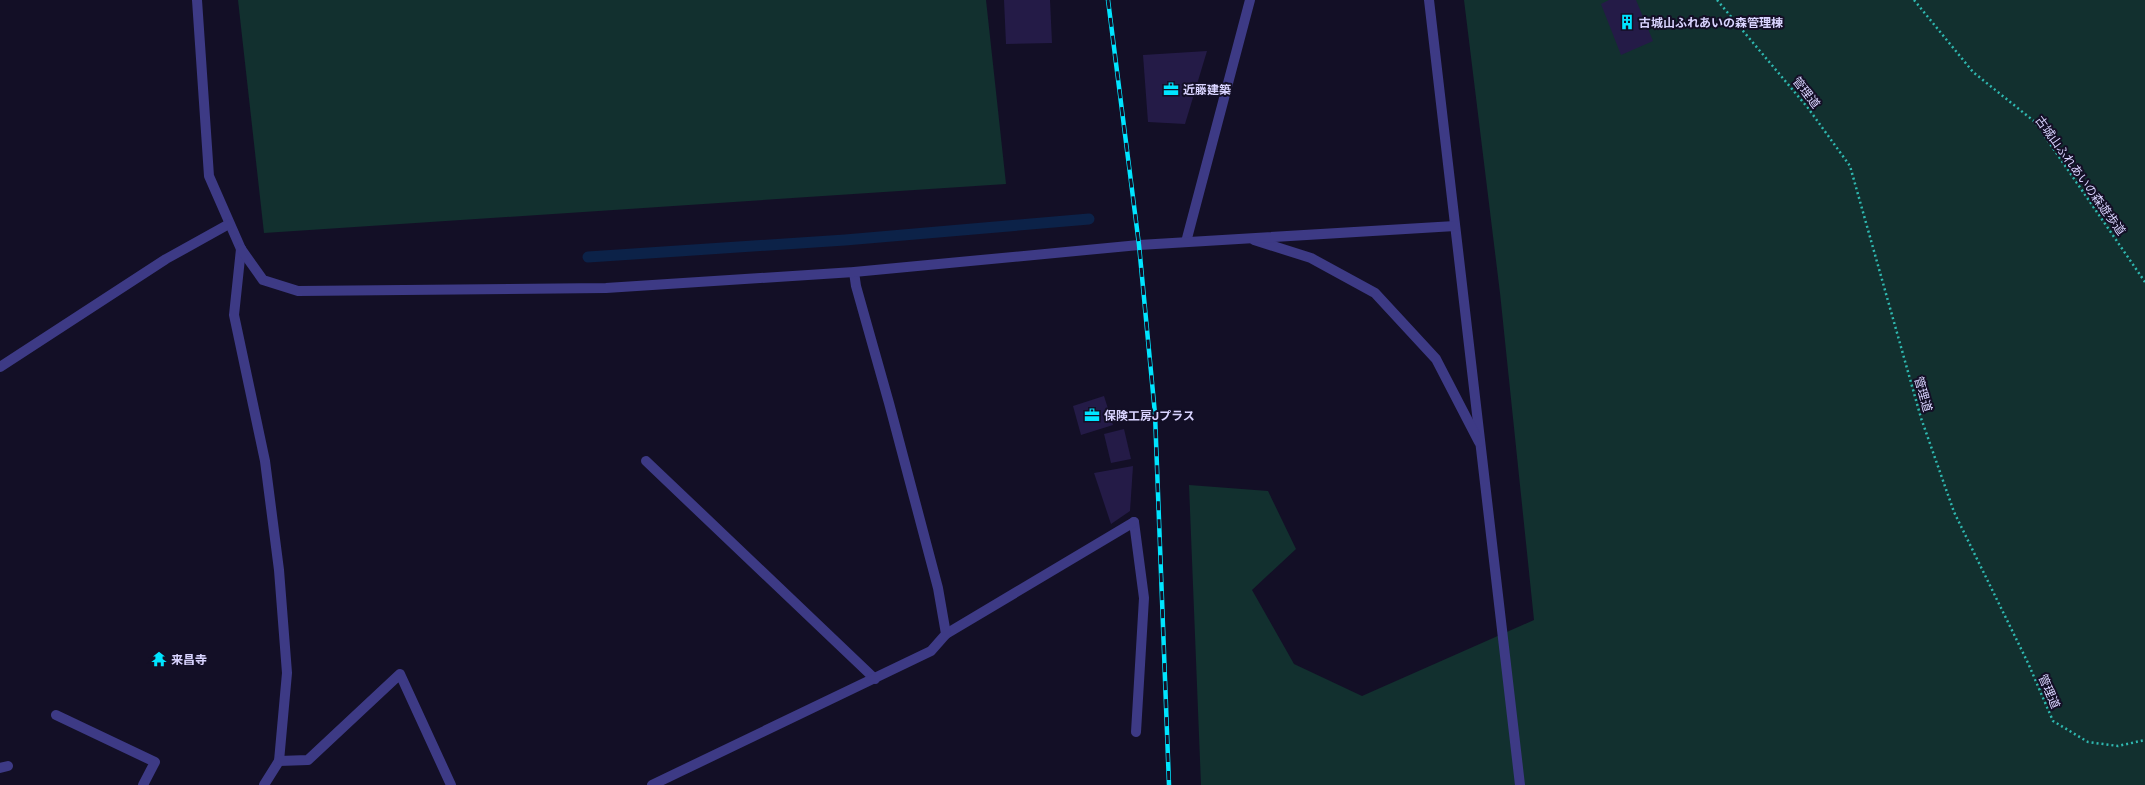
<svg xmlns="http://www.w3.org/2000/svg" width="2145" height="785" viewBox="0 0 2145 785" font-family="Barlow,'Noto Sans JP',sans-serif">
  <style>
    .green { fill: #12302f }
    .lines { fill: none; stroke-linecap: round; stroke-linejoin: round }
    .stream { stroke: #0c2248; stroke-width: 11 }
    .building { fill: #241b47 }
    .path { stroke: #2fb8b0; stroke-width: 2.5; stroke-dasharray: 2 3; stroke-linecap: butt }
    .service { stroke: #3d3a85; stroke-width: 10 }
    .minor { stroke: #3d3a85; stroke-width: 10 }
    .tertiary { stroke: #3d3a85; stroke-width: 10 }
    .rail-casing { stroke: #00e5ff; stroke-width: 4.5 }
    .rail { stroke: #130f26; stroke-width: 3; stroke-dasharray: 9; stroke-linecap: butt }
    .labels { text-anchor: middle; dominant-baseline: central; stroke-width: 4; stroke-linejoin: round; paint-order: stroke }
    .poi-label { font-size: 12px; font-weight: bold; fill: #d9d4ff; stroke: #130f26; text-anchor: start }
    .street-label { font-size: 12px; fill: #d9d4ff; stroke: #130f26 }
  </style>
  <rect width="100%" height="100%" fill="#130f26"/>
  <g class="green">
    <polygon points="238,0 986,0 1006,184 264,233"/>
    <polygon points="1464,0 2145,0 2145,785 1201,785 1189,485 1268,491 1296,549 1252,590 1294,664 1362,696 1534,620 1500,293"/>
  </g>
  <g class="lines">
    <polyline class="stream" points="588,257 845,240 1089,219"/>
  </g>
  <g class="building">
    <polygon points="1004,0 1050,0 1052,43 1006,44"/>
    <polygon points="1609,0 1636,0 1653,41 1621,55 1601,4"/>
    <polygon points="1207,51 1185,124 1148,122 1143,55"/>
    <polygon points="1104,396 1113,425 1081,435 1073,406"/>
    <polygon points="1124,429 1131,459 1111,463 1104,434"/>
    <polygon points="1133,466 1130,511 1111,524 1094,473"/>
  </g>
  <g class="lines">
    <g class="path">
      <polyline points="1717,0 1808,108 1850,166 1921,418 1954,512 2028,663 2053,721 2088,742 2118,746 2145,740"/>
      <polyline points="1914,0 1973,72 2035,122 2145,282"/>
    </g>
    <g class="service">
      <polyline points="241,249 234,315 265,461 279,570 287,673 279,761 264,785"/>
      <polyline points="646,461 875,679"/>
      <polyline points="1134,522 1144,598 1136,732"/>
      <polyline points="56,715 155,762 143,785"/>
      <polyline points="279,761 308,760 400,674 451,785"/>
      <polyline points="0,768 8,766"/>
    </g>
    <g class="minor">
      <polyline points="197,0 209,176 241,249"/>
      <polyline points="1186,242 1250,0"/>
      <polyline points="0,367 166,259 229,224"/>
      <polyline points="946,634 1134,522"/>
      <polyline points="652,785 931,651 946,634 938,588 889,403 856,286 854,272"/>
    </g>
    <g class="tertiary">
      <polyline points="1429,0 1520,785"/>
      <polyline points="1254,240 1311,258 1375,293 1436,359 1479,442"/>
      <polyline points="241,249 263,280 298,291 606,288 854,272 1139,245 1455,226"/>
    </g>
    <g class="rail-casing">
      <polyline id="rail" points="1108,0 1139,245 1155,414 1169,785"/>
    </g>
    <use href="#rail" class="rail"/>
  </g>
  <defs>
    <g id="building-bare" transform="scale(1.2)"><path d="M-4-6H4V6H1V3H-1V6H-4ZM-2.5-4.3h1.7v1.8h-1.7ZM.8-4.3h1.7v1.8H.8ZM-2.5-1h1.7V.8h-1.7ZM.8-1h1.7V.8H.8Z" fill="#00e5ff" stroke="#130f26" stroke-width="2.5" paint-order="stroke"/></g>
    <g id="office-bare" transform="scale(1.2)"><path d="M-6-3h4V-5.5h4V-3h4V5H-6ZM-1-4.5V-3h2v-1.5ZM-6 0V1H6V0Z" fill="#00e5ff" stroke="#130f26" stroke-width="2.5" paint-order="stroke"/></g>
    <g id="temple-bare" transform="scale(1.2)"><path d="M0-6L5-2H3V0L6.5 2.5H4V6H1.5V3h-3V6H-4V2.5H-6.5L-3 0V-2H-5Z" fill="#00e5ff" stroke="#130f26" stroke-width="2.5" paint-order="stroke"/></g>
  </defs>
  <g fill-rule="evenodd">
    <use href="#building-bare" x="1627" y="22"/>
    <use href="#office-bare" x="1171" y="89"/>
    <use href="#office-bare" x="1092" y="415"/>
    <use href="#temple-bare" x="159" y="659"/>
  </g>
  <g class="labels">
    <g class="poi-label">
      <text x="1639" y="22">古城山ふれあいの森管理棟</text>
      <text x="1183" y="89">近藤建築</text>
      <text x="1104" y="415">保険工房Jプラス</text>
      <text x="171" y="659">来昌寺</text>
    </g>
    <g class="street-label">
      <text transform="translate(1807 92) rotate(52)">管理道</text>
      <text transform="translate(2081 175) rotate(54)">古城山ふれあいの森遊歩道</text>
      <text transform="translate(1924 394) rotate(74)">管理道</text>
      <text transform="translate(2050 691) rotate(67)">管理道</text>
    </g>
  </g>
</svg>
